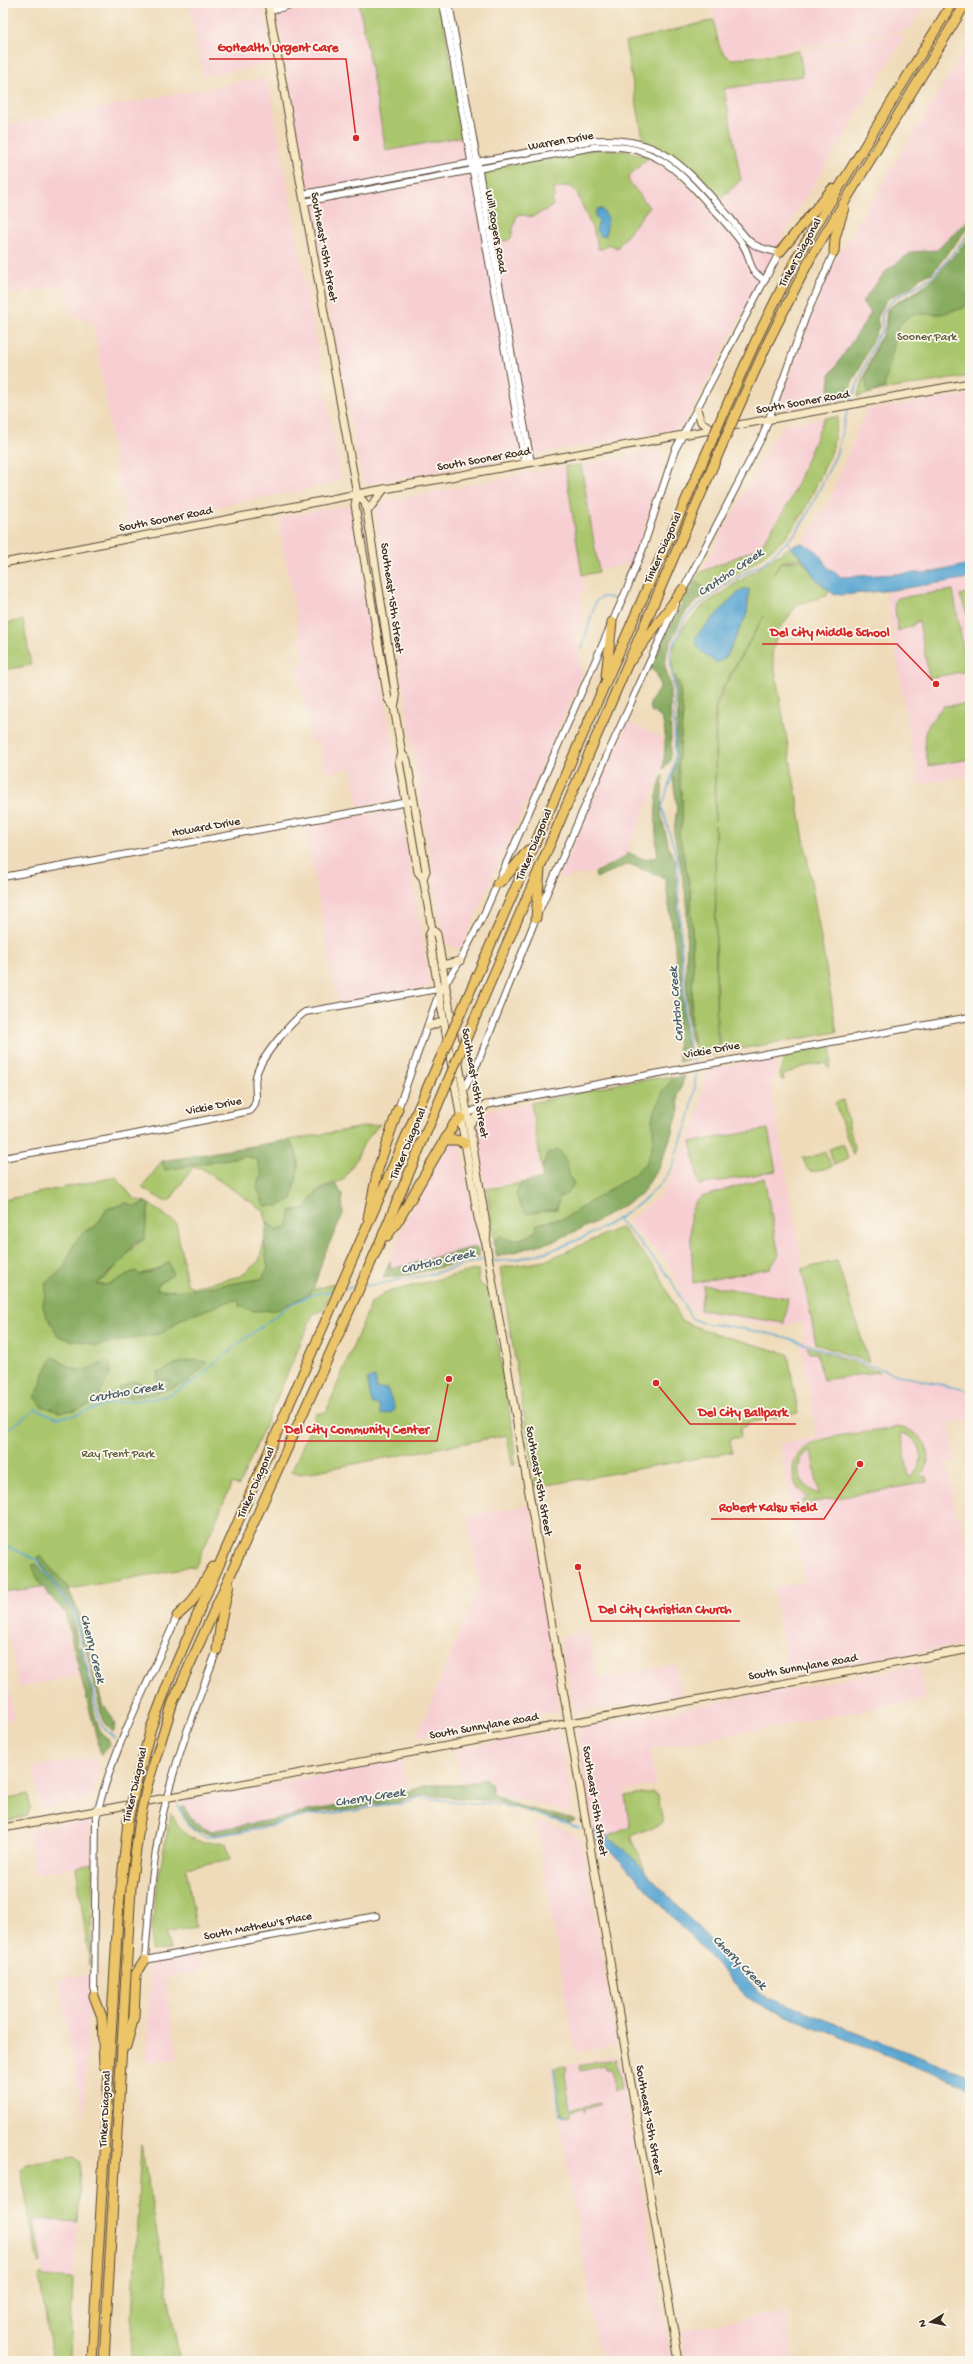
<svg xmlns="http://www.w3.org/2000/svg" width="973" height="2364" viewBox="0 0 973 2364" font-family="'Gochi Hand',sans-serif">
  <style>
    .built { fill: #f7cfd3 }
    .green { fill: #aac66d; stroke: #727846; fill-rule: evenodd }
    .forest { fill: #87ab60; stroke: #616a3f }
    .water { fill: #59a6d2; stroke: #4a6878 }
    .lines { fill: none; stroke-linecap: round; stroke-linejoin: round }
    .stream { stroke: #59a6d2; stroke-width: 1.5 }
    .tertiary-casing { stroke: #564535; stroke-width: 8 }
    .secondary-casing { stroke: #564535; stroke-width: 9 }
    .motorway-casing { stroke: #564535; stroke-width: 11 }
    .tertiary { stroke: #fff; stroke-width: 6 }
    .secondary { stroke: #f7e8c3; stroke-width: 7 }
    .motorway { stroke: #ecc569; stroke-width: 9 }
    .motorway-bridge-casing { stroke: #564535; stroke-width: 11; stroke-linecap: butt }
    .motorway-bridge { stroke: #ecc569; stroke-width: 9 }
    .labels { text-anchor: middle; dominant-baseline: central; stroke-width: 3.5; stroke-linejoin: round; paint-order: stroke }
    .street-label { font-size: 12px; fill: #3b2a1e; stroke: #fbf7ec }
    .park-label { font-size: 12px; fill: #5c5936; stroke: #fbf7ec }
    .water-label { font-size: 13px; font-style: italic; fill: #475c66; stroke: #fbf7ec }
    .leader { fill: none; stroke: #d62828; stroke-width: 1.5 }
    .callout-dot { fill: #d62828; stroke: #fbf7ec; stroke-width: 1.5 }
    .callout-label { font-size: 13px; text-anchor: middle; font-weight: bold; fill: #d62828; stroke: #fbf7ec; stroke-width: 3.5; stroke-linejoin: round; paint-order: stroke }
  </style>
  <rect width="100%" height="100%" fill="#fbf7ec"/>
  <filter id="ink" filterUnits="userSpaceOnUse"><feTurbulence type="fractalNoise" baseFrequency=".025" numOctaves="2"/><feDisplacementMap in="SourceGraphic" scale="8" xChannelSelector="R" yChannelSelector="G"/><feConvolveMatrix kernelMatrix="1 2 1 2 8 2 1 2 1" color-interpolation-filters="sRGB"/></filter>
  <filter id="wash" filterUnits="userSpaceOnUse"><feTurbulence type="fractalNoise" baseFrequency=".012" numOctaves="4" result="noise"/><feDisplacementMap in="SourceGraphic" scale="16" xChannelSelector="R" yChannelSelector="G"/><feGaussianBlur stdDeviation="0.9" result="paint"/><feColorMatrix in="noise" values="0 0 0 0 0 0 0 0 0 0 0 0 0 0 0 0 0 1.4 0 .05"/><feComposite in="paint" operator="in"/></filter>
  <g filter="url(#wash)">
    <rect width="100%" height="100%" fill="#efdbba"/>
    <g class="built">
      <polygon points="189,3 262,3 272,63 203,76"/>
      <polygon points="336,3 359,3 386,151 464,136 470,177 483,175 489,208 487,213 495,240 499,242 511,238 516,217 519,214 526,215 552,200 554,189 566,186 572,187 577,193 596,238 596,245 609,244 617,248 628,180 629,176 649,157 686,183 709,210 741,181 724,89 803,76 799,51 896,33 905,36 786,230 682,428 366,485 363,480 342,381 277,15"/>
      <polygon points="710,3 925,3 910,29 733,58 723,52"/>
      <polygon points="970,42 970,218 937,250 912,252 830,375 828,401 781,410 779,406 829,270"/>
      <polygon points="263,78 268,80 341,476 340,481 304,490 126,523 93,323 70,313 65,285 12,295 3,245 3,126"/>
      <polygon points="970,394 970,492 963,494 970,536 970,564 934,572 841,577 828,568 820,554 802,543 830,499 866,410"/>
      <polygon points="824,418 790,501 760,547 701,572 768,448 783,425"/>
      <polygon points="661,450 664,467 632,563 599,570 581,465"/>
      <polygon points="565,466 585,591 580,593 584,624 576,632 582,675 461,949 444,942 374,504"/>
      <polygon points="344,505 349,506 352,511 401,793 401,797 398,800 358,807 352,768 325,773 319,741 311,742 297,666 305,664 278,518"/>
      <polygon points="970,578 970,775 918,785 886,593"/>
      <polygon points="628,722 662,738 663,759 661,773 626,854 620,860 609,863 594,872 558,879"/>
      <polygon points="400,809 430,986 338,1003 305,827"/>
      <polygon points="777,1057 771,1088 816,1344 809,1340 807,1347 879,1372 970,1392 970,1420 949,1424 955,1462 947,1464 955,1513 961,1518 970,1570 970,1643 793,1675 788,1670 773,1587 805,1582 780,1444 817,1437 801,1345 805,1336 803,1322 779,1327 696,1313 682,1299 678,1283 664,1258 627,1223 664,1192 698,1120 706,1070"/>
      <polygon points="530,1103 541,1178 487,1187 482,1168 477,1119 483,1112 491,1110"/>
      <polygon points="460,1141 479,1250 391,1269 390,1259 411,1210 448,1144"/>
      <polygon points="531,1505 559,1711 419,1737 419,1731 479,1585 468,1515"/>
      <polygon points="42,1587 60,1611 79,1675 19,1687 6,1622 3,1623 3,1592"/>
      <polygon points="589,1632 598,1679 676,1665 681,1695 575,1713 560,1637"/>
      <polygon points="919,1665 925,1699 650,1749 656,1785 624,1791 630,1827 607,1837 597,1830 594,1830 576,1729"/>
      <polygon points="9,1689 14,1719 3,1721 3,1690"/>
      <polygon points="557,1731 560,1733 573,1814 530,1801 501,1797 493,1794 491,1784 484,1779 461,1784 456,1749"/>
      <polygon points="96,1757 99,1776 90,1800 41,1809 33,1767"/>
      <polygon points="401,1759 407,1791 297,1812 297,1815 284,1818 211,1831 202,1827 188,1814 183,1801"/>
      <polygon points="85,1818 89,1819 91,1823 92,1863 34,1874 28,1830"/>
      <polygon points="536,1822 549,1823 581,1838 617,2045 575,2052"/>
      <polygon points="199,1955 202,1971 164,1978 178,2058 147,2064 150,1963"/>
      <polygon points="85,1974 90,1976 84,2113 82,2113 59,1979"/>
      <polygon points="615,2056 619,2059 671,2361 603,2361 600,2347 598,2347 551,2068"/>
      <polygon points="34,2219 78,2222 73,2279 43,2277"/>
      <polygon points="786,2311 792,2361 686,2361 681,2331"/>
    </g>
    <g class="green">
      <polygon points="359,3 440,3 464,136 386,151"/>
      <path d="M714 20C717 34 717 55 733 59L799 51 803 76 724 89 741 180 718 201C692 172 680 160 644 143L625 42Z"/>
      <polygon points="598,149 626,151 649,157 629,176 628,180 649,207 617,248 609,244 602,249 598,249 596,238 577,193 572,187 565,186 554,189 555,196 552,200 553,206 532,217 518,214 516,217 511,238 507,241 495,240 483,175 486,169"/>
      <path d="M970 237V376L881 390 857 397 877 343 885 331 887 309C897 301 908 297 919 290 939 275 954 256 970 237Z"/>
      <polygon points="838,417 832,451 803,514 784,539 757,561 708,591 694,580 701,572 760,547 790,501 824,418"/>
      <polygon points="581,465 599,572 582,575 565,466"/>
      <path d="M790 547 802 558 781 562 774 574 781 563 802 560 816 579 829 591 827 596 798 604 778 631 772 653 837 1032 722 1052 717 1028 715 825 716 1030 720 1053 696 1057 691 1024 693 972 691 893 679 834 682 822V801L678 766 683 713 679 683 673 673 672 656 674 647 684 626 704 605ZM749 589 747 614 722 660 718 661ZM764 616 726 684 716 708 715 821V707L725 683Z"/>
      <polygon points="953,590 967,671 929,678 919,620 912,626 898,631 894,601 897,598"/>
      <polygon points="970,592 970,623 960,595"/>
      <polygon points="23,620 31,665 3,670 3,624"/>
      <path d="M970 704V759L929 766C921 734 922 732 943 706Z"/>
      <path d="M831 1046 832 1054 830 1068 827 1067V1063C812 1064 796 1068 783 1076L784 1080H782L780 1076 784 1055Z"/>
      <path d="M665 1077 674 1078 664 1089 652 1118 654 1140 647 1161 633 1175 565 1218 550 1220 530 1236 516 1240H494L487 1189 521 1183 516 1195C538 1196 561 1205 574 1184L544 1161 542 1170 531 1103 622 1083Z"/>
      <polygon points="843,1100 854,1147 853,1155 835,1103"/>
      <path d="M380 1124 364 1143 356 1160 343 1180 326 1186 312 1197 306 1208 291 1211 287 1228 277 1230 267 1223 264 1211 201 1168 193 1167 171 1199 166 1202 142 1188 162 1161 165 1170 245 1156 257 1159 262 1175 295 1180C300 1164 300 1154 289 1140Z"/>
      <polygon points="768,1129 776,1171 699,1185 691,1142"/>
      <polygon points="841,1145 844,1145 848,1159 834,1165 829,1149"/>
      <polygon points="825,1152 832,1166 815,1172 808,1170 802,1157 805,1156 806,1159"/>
      <polygon points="116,1177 134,1199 146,1202 134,1207 127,1203 107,1209 96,1226 85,1231 80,1238 94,1342 171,1328 181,1319 230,1301 308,1291 334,1284 323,1310 313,1314 239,1486 232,1483 195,1568 189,1566 177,1570 70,1589 42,1587 3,1592 3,1200"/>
      <polygon points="764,1178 779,1255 770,1268 693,1283 690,1215 695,1202 702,1197"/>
      <path d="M149 1204 176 1223 187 1284 193 1287 241 1276 259 1261 264 1241 268 1269 261 1279C238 1282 174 1296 156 1289L158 1284 168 1278 165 1266 139 1275 132 1272C124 1278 107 1288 97 1284 117 1272 125 1250 144 1239Z"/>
      <polygon points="621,1227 658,1272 682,1321 706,1331 788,1354 798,1413 747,1423 747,1426 740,1428 741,1437 730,1439 732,1452 536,1487 500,1268 545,1261"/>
      <polygon points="837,1261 869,1362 816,1344 802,1269"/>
      <polygon points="475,1270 479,1270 478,1279 482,1286 488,1287 513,1434 515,1465 512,1466 507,1435 301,1474 292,1471 316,1414 326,1412 372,1301 383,1296 384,1293"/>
      <polygon points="704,1285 788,1298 784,1323 700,1310"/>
      <polygon points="807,1347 817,1350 879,1372 823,1380 817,1353 810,1353"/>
      <path d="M897 1427C924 1431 937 1453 920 1477L927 1476 928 1482 803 1504V1499L809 1497C799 1492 793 1483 793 1472 792 1429 868 1436 897 1427ZM901 1433C924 1439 928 1464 909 1478ZM811 1450 819 1494C798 1487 790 1461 811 1450Z"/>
      <polygon points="653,1792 658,1796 663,1823 631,1836 645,1871 622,1847 607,1837 630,1827 625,1797"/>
      <polygon points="28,1794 30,1808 27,1816 3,1822 3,1799"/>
      <path d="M171 1813C186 1841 196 1844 226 1842L230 1859 186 1868 196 1927 166 1933 170 1950 151 1951V1949L155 1896Z"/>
      <polygon points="92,1863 93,1865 90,1965 76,1867"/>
      <polygon points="616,2059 621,2089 614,2091 611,2070 606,2070 605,2066 580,2071 579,2066"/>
      <polygon points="564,2066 567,2068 565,2074 570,2109 600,2103 600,2105 585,2108 585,2112 584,2108 571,2111 571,2115 565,2116 560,2113 554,2068"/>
      <polygon points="141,2144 180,2361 130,2361"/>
      <polygon points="74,2157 81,2162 78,2222 34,2219 41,2263 38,2264 21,2170 27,2164"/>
      <polygon points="42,2274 43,2277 73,2279 70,2361 53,2361 39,2276"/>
    </g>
    <g class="forest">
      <polygon points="970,218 970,225 932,273 920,277 914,285 886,300 877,319 879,327 845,398 828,401 830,375 871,313 862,302 886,271 912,252 937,250"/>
      <path d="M970 237V299L964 308 941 314H912L899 325 884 388 868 394 865 376 878 343 885 331 888 310C898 301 910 297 920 290 939 274 954 256 970 237Z"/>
      <path d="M694 580 708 591 688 609 681 619 667 651 665 667 670 684 671 754 670 761 663 769C664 757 669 725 659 716 657 714 653 712 651 711L650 703 660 687 657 674 650 668Z"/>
      <polygon points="674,676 679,683 683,713 678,766 682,801 682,822 679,834 691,893 693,972 691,1024 693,1043 689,1037 686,981 687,902 674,833 677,806 673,780 678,714"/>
      <path d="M663 775 661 814 669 849 675 860 684 1028 690 1059 679 1062 675 946 665 878 629 864 596 878 595 873C607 865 619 862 629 853L644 859 658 857C655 834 653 796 663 775Z"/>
      <path d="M685 1076 678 1096 679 1110 667 1148 658 1168 641 1195 594 1223 556 1240 497 1257 493 1242 501 1236C512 1243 526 1239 536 1231L537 1224 565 1218 633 1175 647 1161 654 1140 652 1118 664 1089 674 1078Z"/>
      <path d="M289 1140C304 1159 296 1177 292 1199L279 1206H264L257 1187 262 1175 257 1159 245 1156 165 1170 162 1161Z"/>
      <path d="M559 1150C572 1165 565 1173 574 1184L568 1193 559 1198 557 1209 527 1214 521 1207 516 1195 521 1183 542 1179V1170L547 1154Z"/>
      <path d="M336 1184 342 1194 343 1214 324 1255 314 1287 309 1294 277 1310 254 1311 239 1306 238 1300 230 1301 181 1319 163 1333 94 1346C81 1338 73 1344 57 1335 54 1325 44 1316 43 1306 43 1298 47 1293 45 1284L64 1268 74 1244 85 1231 96 1226 107 1209 127 1203 135 1207 146 1202 149 1204 144 1239 134 1244 124 1259 97 1284C111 1289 124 1273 136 1271L140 1275C147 1274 164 1267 169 1262L173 1274 158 1284 157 1289C173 1295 239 1282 261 1279L268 1269 264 1241 267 1223 277 1230 287 1228 291 1211 306 1208 317 1191Z"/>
      <polygon points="474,1247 479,1250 479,1256 470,1260 409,1275 383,1278 390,1261 391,1269"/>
      <path d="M53 1357C60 1359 64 1365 70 1367 84 1374 94 1366 107 1361L110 1364V1375L99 1394 105 1396 133 1381 152 1387 168 1385 169 1380H156L158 1373C173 1365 191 1355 208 1363L187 1383 150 1395 102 1400 76 1410 59 1412 41 1406 34 1397 41 1385 42 1377Z"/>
      <path d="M40 1556 67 1586 83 1622 102 1704C108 1710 119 1724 113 1732L105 1724 101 1713 86 1648 81 1640 76 1612 37 1557Z"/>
      <path d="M36 1564 60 1592 72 1611 78 1647 82 1648C81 1658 86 1666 88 1675 92 1691 93 1719 101 1732 105 1737 108 1737 110 1744L101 1755 65 1613 40 1584 32 1565Z"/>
      <path d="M484 1779 491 1784 493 1794 516 1805 575 1820 569 1823 494 1801 425 1795 408 1798 398 1803 375 1804 348 1810 324 1811 270 1825 213 1835 197 1831 188 1825 180 1809 184 1806C189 1818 198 1826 211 1831L297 1815V1813L366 1801 406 1792 426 1785H459Z"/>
    </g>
    <g class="water">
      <polygon points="597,209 602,209 608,218 606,235 601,237 596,230 599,222 595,216"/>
      <polygon points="802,543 817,551 828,568 841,577 934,572 970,564 970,578 893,590 843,595 833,594 816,579 802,558 790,547"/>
      <path d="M743 589H749L747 614 727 656 717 663C706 655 694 650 696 636L733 597Z"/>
      <polygon points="375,1377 377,1389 387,1388 395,1409 391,1413 381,1415 379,1405 372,1404 367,1379"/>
      <polygon points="594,1830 597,1830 622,1847 762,1995 970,2077 970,2088 772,2010 748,1998 607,1847 596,1840"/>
    </g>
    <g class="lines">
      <g class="stream">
        <path d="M850 403 877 337 883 330C881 320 881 311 889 304 901 291 920 288 933 275 947 263 958 247 970 232"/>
        <polyline points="787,542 793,547"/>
        <path d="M582 649 595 603C601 595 605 596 614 599"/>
        <polyline points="695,1065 686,1035 677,859 662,807 672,775 675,758 674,694 670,653 684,620 694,609 725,585 765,562 794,535 806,517 836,455 848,408"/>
        <polyline points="617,1219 638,1240 670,1278 691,1318 702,1323 734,1327 785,1337 898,1375 970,1391"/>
        <path d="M492 1261C545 1263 645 1216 672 1168 675 1163 675 1156 677 1151 689 1122 695 1101 696 1069"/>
        <polyline points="365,1286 428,1275 480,1260 486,1261"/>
        <polyline points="343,1289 355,1287"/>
        <polyline points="3,1433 36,1409 57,1418 72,1416 107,1404 157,1398 171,1394 194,1382 229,1351 291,1304 314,1294 335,1291"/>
        <polyline points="3,1545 37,1560 74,1612 99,1718 102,1726 114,1738"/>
        <path d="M178 1805C185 1821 189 1832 207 1837L260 1829 310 1815 355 1811 381 1805 401 1804 419 1797 474 1804 489 1803 520 1809 579 1828"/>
        <polyline points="554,2068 554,2069"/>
        <polyline points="554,2070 560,2114 565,2117"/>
      </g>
    </g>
  </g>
  <g filter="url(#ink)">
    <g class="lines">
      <g class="tertiary-casing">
        <g id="tertiary">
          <polyline points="443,3 525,464"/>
          <polyline points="449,3 531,463"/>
          <polyline points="270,11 298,3"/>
          <path d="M303 194 589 141C660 134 683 165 727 214 735 223 743 237 753 244 760 249 771 250 779 253L675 450 642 551 629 584 484 914 460 961 439 993 398 1109"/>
          <path d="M304 202 594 147C651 142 676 167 711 207 722 219 734 231 743 245 753 260 745 267 764 280"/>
          <polyline points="682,592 763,435 806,316 834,252"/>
          <polyline points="3,877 414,801"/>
          <polyline points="463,1092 478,1062 536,918 609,751 676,604"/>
          <polyline points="464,1115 486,1105 537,1095 970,1017"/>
          <path d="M3 1158 121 1137 250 1111C261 1101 253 1088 256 1076 260 1058 291 1022 305 1012L438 989"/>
          <path d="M217 1650C199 1698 180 1747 167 1797 153 1850 149 1906 145 1960L376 1916"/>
          <path d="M94 1996 96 1819C111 1750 150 1681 177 1616"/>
        </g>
      </g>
      <g class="secondary-casing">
        <g id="secondary">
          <polyline points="268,3 357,494 355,505 388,699 394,707"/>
          <polyline points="697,409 701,422 714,430"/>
          <polyline points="357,494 365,503 367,512 396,698 394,707 402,754 407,760 426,871 423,878"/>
          <polyline points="367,512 384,489"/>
          <polyline points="3,563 357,494 970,383"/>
          <polyline points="402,754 399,761 418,872 423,878 432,929 429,935 478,1218 485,1241"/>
          <polyline points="432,929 437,934 487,1230 486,1244 679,2361"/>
          <polyline points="442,965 460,961"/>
          <polyline points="428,1027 443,1021"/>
          <polyline points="470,1124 486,1105"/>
          <polyline points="3,1828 970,1649"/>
        </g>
      </g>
      <g class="motorway-casing">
        <g id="motorway">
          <polyline points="834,252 835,238 844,208"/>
          <polyline points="779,253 832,189"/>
          <polyline points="737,411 768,342 811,257 966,3"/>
          <polyline points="723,414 757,338 798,255 952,3"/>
          <polyline points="631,660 683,589"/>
          <polyline points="606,676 612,622"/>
          <polyline points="497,884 504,879 528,850"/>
          <polyline points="536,918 540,869"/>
          <polyline points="461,1012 710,445"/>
          <polyline points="468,1034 723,443"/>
          <polyline points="445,1140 457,1140 465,1143"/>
          <polyline points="368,1218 378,1169 398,1109"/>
          <polyline points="387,1236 398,1221 454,1124 461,1117"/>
          <polyline points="177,1616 191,1603 213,1567"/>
          <polyline points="217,1650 221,1621 229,1585"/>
          <polyline points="147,1786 173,1702 377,1249 447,1083"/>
          <polyline points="135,1788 151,1728 172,1673 439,1061"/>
          <polyline points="94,1996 102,2017 104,2066"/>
          <polyline points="126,2046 134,2017 136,1974 145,1960"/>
          <polyline points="92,2361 118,1916 128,1821"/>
          <polyline points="104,2361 131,1887 140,1819"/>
        </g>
      </g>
      <use href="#tertiary" class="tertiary"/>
      <use href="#secondary" class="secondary"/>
      <use href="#motorway" class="motorway"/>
      <g class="motorway-bridge-casing">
        <g id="motorway-bridge">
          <polyline points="723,443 737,411"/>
          <polyline points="710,445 723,414"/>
          <polyline points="439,1061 461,1012"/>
          <polyline points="447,1083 468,1034"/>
          <polyline points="140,1819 147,1786"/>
          <polyline points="128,1821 135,1788"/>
        </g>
      </g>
      <use href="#motorway-bridge" class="motorway-bridge"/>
    </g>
  </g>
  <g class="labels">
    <g class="street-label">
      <text transform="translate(561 142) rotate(-10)">Warren Drive</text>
      <text transform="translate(495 232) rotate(80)">Will Rogers Road</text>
      <text transform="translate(323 247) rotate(80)">Southeast 15th Street</text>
      <text transform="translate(801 253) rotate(-61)">Tinker Diagonal</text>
      <text transform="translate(803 403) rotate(-10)">South Sooner Road</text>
      <text transform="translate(484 460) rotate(-10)">South Sooner Road</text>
      <text transform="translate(166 520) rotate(-11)">South Sooner Road</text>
      <text transform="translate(664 548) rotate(-66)">Tinker Diagonal</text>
      <text transform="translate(391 598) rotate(82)">Southeast 15th Street</text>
      <text transform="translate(206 828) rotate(-10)">Howard Drive</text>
      <text transform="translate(535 845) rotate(-67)">Tinker Diagonal</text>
      <text transform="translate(712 1051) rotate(-10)">Vickie Drive</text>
      <text transform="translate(474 1083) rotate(80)">Southeast 15th Street</text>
      <text transform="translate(214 1107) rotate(-11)">Vickie Drive</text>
      <text transform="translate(409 1144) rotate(-67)">Tinker Diagonal</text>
      <text transform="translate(538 1481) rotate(80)">Southeast 15th Street</text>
      <text transform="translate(257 1483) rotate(-66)">Tinker Diagonal</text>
      <text transform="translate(803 1668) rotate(-10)">South Sunnylane Road</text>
      <text transform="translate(484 1727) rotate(-10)">South Sunnylane Road</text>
      <text transform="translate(136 1785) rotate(-77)">Tinker Diagonal</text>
      <text transform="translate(594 1801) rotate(81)">Southeast 15th Street</text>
      <text transform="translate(258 1927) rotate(-11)">South Mathew's Place</text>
      <text transform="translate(106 2109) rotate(-87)">Tinker Diagonal</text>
      <text transform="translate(648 2120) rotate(80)">Southeast 15th Street</text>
    </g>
    <g class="park-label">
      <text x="927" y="338">Sooner Park</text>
      <text x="118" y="1455">Ray Trent Park</text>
    </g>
    <g class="water-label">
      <text transform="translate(731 573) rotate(-34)">Crutcho Creek</text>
      <text transform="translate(677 1004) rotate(-95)">Crutcho Creek</text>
      <text transform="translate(438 1262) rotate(-13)">Crutcho Creek</text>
      <text transform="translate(126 1393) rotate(-10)">Crutcho Creek</text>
      <text transform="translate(92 1649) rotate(76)">Cherry Creek</text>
      <text transform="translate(370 1798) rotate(-9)">Cherry Creek</text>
      <text transform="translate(739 1963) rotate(45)">Cherry Creek</text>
    </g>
  </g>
  <path class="leader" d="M356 138L346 59H209M936 684L897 644H762M656 1383L690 1424H796M449 1379L437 1441H277M860 1464L824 1519H711M578 1567L591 1621H740"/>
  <g class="callout-dot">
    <circle cx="356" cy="138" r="4"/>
    <circle cx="936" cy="684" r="4"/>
    <circle cx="656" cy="1383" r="4"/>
    <circle cx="449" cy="1379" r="4"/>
    <circle cx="860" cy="1464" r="4"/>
    <circle cx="578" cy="1567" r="4"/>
  </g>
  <g class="callout-label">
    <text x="278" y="51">GoHealth Urgent Care</text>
    <text x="830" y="636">Del City Middle School</text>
    <text x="743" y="1416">Del City Ballpark</text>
    <text x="357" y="1433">Del City Community Center</text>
    <text x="768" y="1511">Robert Kalsu Field</text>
    <text x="665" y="1613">Del City Christian Church</text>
  </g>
  <rect width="973" height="2364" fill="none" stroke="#fbf7ec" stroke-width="16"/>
  <g transform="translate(931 2322) rotate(260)" stroke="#fbf7ec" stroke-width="3" paint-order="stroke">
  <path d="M0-3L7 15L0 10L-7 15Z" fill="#3b2a1e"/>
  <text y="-6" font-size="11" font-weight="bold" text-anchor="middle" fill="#3b2a1e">N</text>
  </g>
</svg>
